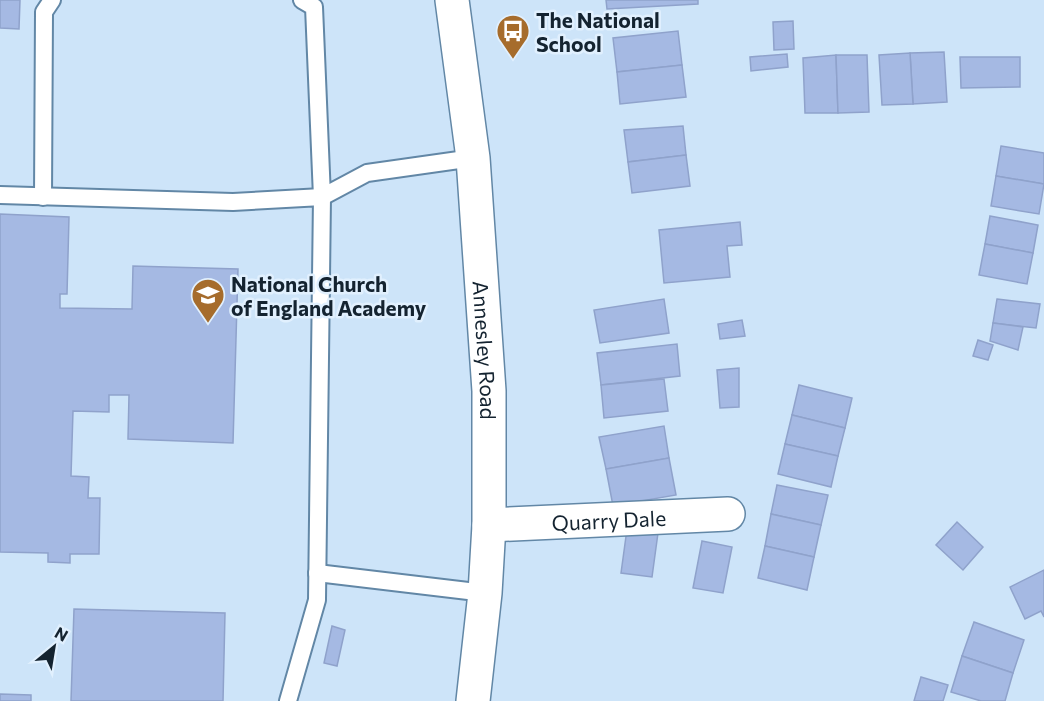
<svg xmlns="http://www.w3.org/2000/svg" width="1044" height="701" viewBox="0 0 1044 701" font-family="Commissioner,sans-serif">
  <style>
    .building { fill: #a5b9e3; stroke: #8fa2cb; stroke-width: 1.5 }
    .lines { fill: none; stroke-linecap: round; stroke-linejoin: round }
    .service-casing { stroke: #6287a6; stroke-width: 20 }
    .minor-casing { stroke: #6287a6; stroke-width: 36 }
    .tertiary-casing { stroke: #6287a6; stroke-width: 36 }
    .service { stroke: #fff; stroke-width: 16 }
    .minor { stroke: #fff; stroke-width: 33 }
    .tertiary { stroke: #fff; stroke-width: 33 }
    .labels { text-anchor: middle; dominant-baseline: central; stroke-width: 5; stroke-linejoin: round; paint-order: stroke }
    .poi-label { font-size: 21px; font-weight: bold; fill: #142330; stroke: #e1f0fe; text-anchor: start }
    .street-label { font-size: 21px; fill: #142330; stroke: #e1f0fe }
  </style>
  <rect width="100%" height="100%" fill="#cde4f9"/>
  <g class="building">
    <polygon points="0,0 20,0 19,29 0,28"/>
    <polygon points="606,0 698,0 698,4 607,9"/>
    <polygon points="793,21 794,49 774,50 773,22"/>
    <polygon points="678,31 682,65 617,72 613,38"/>
    <polygon points="944,52 947,102 913,104 910,53"/>
    <polygon points="910,53 913,104 882,105 879,55"/>
    <polygon points="787,54 788,67 751,71 750,57"/>
    <polygon points="836,55 838,113 805,113 803,58"/>
    <polygon points="836,55 867,55 869,112 838,113"/>
    <polygon points="960,57 1020,57 1020,87 961,88"/>
    <polygon points="682,65 686,97 620,104 617,72"/>
    <polygon points="683,126 686,155 628,162 624,130"/>
    <polygon points="1001,146 1044,153 1044,184 996,176"/>
    <polygon points="686,155 690,186 632,193 628,162"/>
    <polygon points="996,176 1044,184 1039,214 991,206"/>
    <polygon points="0,214 69,217 67,294 60,294 60,308 132,309 133,266 238,269 233,443 128,439 129,395 109,395 109,412 73,411 71,476 89,477 88,498 100,498 99,554 70,554 70,563 48,562 48,553 0,552"/>
    <polygon points="990,216 1038,225 1033,253 985,244"/>
    <polygon points="740,222 742,245 727,246 730,277 664,283 659,230"/>
    <polygon points="985,244 1033,253 1027,284 979,275"/>
    <polygon points="664,299 669,333 600,343 594,310"/>
    <polygon points="997,299 1040,304 1036,328 993,323"/>
    <polygon points="742,320 745,336 720,339 718,324"/>
    <polygon points="993,323 1023,327 1018,350 990,341"/>
    <polygon points="978,340 993,345 988,360 973,356"/>
    <polygon points="677,344 680,376 601,385 597,353"/>
    <polygon points="739,368 739,407 720,408 717,370"/>
    <polygon points="664,379 668,411 604,418 601,385"/>
    <polygon points="799,385 852,398 845,428 792,415"/>
    <polygon points="792,415 845,428 838,456 785,444"/>
    <polygon points="664,426 669,458 606,469 599,437"/>
    <polygon points="785,444 838,456 831,487 778,474"/>
    <polygon points="669,458 676,495 613,506 606,469"/>
    <polygon points="777,485 828,495 821,525 771,514"/>
    <polygon points="771,514 821,525 814,557 765,546"/>
    <polygon points="957,522 983,547 963,570 936,545"/>
    <polygon points="627,529 658,533 652,577 621,573"/>
    <polygon points="702,541 732,547 723,593 693,588"/>
    <polygon points="765,546 814,557 807,590 758,578"/>
    <polygon points="1044,570 1044,617 1041,611 1025,619 1010,587"/>
    <polygon points="74,609 225,613 223,701 71,701"/>
    <polygon points="974,622 1024,640 1013,673 962,656"/>
    <polygon points="332,626 345,630 337,666 324,663"/>
    <polygon points="962,656 1013,673 1005,701 981,701 951,692"/>
    <polygon points="921,677 948,685 943,701 914,701"/>
    <polygon points="0,694 31,695 31,701 0,701"/>
  </g>
  <g class="lines">
    <g class="service-casing">
      <g id="service">
        <polyline points="302,0 314,7 322,197 367,173 473,158"/>
        <polyline points="0,195 233,202 322,197 317,600 288,701"/>
        <polyline points="43,197 44,12 52,0"/>
        <polyline points="317,573 485,593"/>
      </g>
    </g>
    <g class="minor-casing">
      <g id="minor">
        <path id="s1" d="M489 525 728 514"/>
      </g>
    </g>
    <g class="tertiary-casing">
      <g id="tertiary">
        <path id="s2" d="M452 0 473 158 489 391V525L485 593 473 701"/>
      </g>
    </g>
    <use href="#service" class="service"/>
    <use href="#minor" class="minor"/>
    <use href="#tertiary" class="tertiary"/>
  </g>
  <defs>
    <g id="bus-pin" transform="scale(1.725)"><path d="M0 17L-7.5 6A9.5 9.5 0 1 1 7.5 6Z" fill="#a66c2c" stroke="#e1f0fe"/><path d="M-5-6H5V4H4V6H2V4H-2V6H-4V4H-5ZM-3.5-4V0h7V-4ZM-3.5 1.2v1.5H-2V1.2ZM2 1.2v1.5H3.5V1.2Z" fill="#fff"/></g>
    <g id="school-pin" transform="scale(1.725)"><path d="M0 17L-7.5 6A9.5 9.5 0 1 1 7.5 6Z" fill="#a66c2c" stroke="#e1f0fe"/><path d="M0-5L7-2L0 1L-7-2ZM-4 1L0 2.5L4 1V4Q0 6-4 4Z" fill="#fff"/></g>
  </defs>
  <g fill-rule="evenodd">
    <use href="#bus-pin" x="513" y="31"/>
    <use href="#school-pin" x="208" y="295"/>
  </g>
  <g class="labels">
    <g class="poi-label">
      <text x="536" y="19">The National<tspan x="536" dy="24">School</tspan></text>
      <text x="231" y="283">National Church<tspan x="231" dy="24">of England Academy</tspan></text>
    </g>
    <g class="street-label">
      <text stroke="none"><textPath href="#s2" startOffset="352">Annesley Road</textPath></text>
      <text stroke="none"><textPath href="#s1" startOffset="120">Quarry Dale</textPath></text>
    </g>
  </g>
  <g transform="translate(54 647) rotate(30)" stroke="#e1f0fe" stroke-width="4.5" paint-order="stroke">
  <path d="M0-4.5L10 22L0 15L-10 22Z" fill="#142330"/>
  <text y="-9" font-size="16" font-weight="bold" text-anchor="middle" fill="#142330">N</text>
  </g>
</svg>
